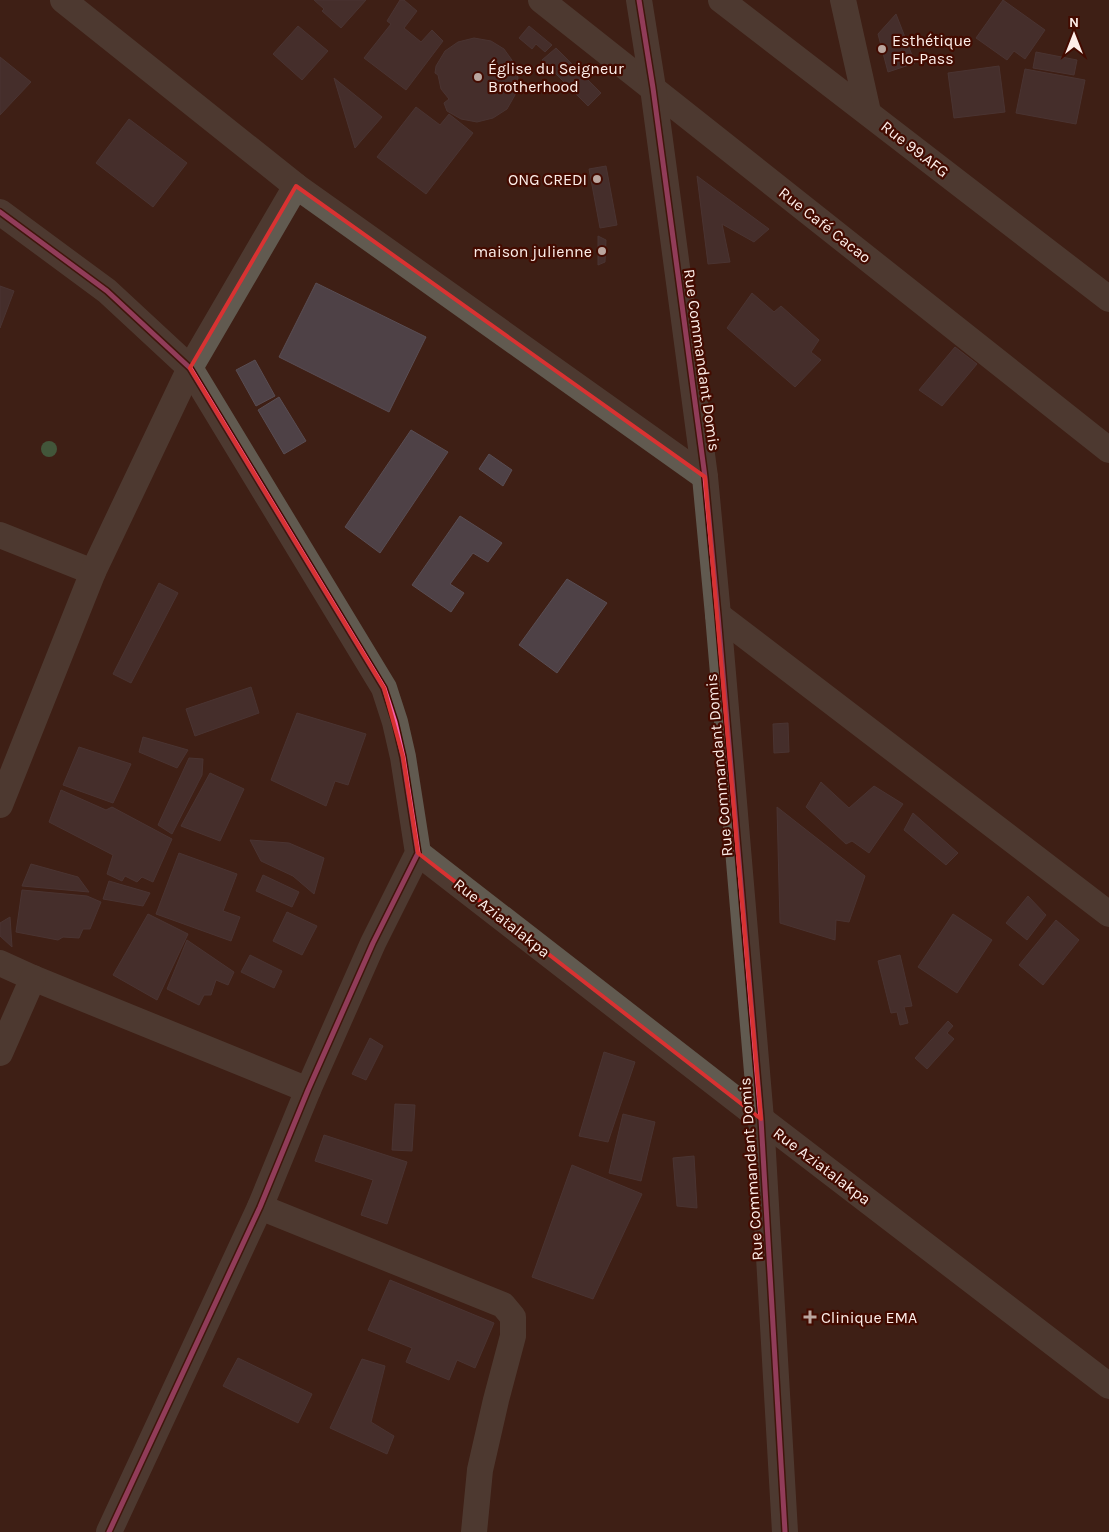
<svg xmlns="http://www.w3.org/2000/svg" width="1109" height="1532" viewBox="0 0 1109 1532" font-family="Karla,sans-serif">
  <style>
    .building { fill: #4e4146; stroke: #594d53 }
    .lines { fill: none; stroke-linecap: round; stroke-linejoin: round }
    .minor { stroke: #615a50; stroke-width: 26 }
    .cycleway-casing { stroke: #430b00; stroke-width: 8 }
    .cycleway { stroke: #f560ab; stroke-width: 5 }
    .tree { fill: #479967 }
    .marked { fill: none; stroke: #d83232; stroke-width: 4; stroke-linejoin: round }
    .poi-dot { fill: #baa69f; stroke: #430b00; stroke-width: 2 }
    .labels { text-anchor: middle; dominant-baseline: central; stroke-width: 4.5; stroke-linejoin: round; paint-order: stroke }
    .poi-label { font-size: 16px; fill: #fdeee9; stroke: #430b00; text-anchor: start }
    .street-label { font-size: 16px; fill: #fdeee9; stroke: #430b00 }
  </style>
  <rect width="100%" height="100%" fill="#3e1f15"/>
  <g class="building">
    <polygon points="314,0 366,0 341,28 322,11 324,9"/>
    <polygon points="400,0 404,0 417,11 404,28 421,42 432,30 443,41 406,90 364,58 391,24 387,21"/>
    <polygon points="1003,0 1045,30 1025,59 1014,51 1007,60 976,38"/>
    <polygon points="896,14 915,63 888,72 878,34"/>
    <polygon points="298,26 328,51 302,80 273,54"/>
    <polygon points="529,26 552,45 545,52 536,44 532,49 519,38"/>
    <polygon points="474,38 491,41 504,49 514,63 518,78 515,95 507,109 493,118 477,122 461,119 447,111 444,103 449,99 441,89 438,75 435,73 436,66 445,51 458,42"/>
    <polygon points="556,48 601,93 588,106 542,60"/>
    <polygon points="1036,52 1077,60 1074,75 1033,68"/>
    <polygon points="0,57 31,82 0,115"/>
    <polygon points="999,66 1005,112 954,118 948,73"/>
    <polygon points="1025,69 1085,80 1076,124 1016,113"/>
    <polygon points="334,78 382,117 355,148"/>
    <polygon points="416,107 440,125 449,114 473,133 426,194 377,157"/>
    <polygon points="129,119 187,163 153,207 96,163"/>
    <polygon points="606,166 617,225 600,228 589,169"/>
    <polygon points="697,176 769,229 754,242 722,224 730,262 708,264"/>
    <polygon points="598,236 606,240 605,262 598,265"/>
    <polygon points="316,283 426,337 389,412 279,357"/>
    <polygon points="0,286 14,291 0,328"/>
    <polygon points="752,293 774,312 781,306 819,340 811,352 821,360 795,387 727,328"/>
    <polygon points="955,347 977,364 942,406 919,390"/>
    <polygon points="255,360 275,396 256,406 236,370"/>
    <polygon points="279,397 306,441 284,454 258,410"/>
    <polygon points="411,430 448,452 380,553 345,527"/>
    <polygon points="489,454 512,470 503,486 479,469"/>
    <polygon points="460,516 502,543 488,562 473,553 450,584 464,593 451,612 412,585"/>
    <polygon points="567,579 607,603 557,673 519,645"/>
    <polygon points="159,583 178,593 131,683 113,674"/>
    <polygon points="251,687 259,713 195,736 186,709"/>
    <polygon points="297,713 366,734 348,785 335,781 326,806 271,780"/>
    <polygon points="788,723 789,752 774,753 773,724"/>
    <polygon points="143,737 188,750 177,768 139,752"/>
    <polygon points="79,747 131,764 113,803 63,785"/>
    <polygon points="189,758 203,759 202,775 172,834 158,825"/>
    <polygon points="210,773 244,789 220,841 181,826"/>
    <polygon points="821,782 849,808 874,786 903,804 869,853 852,841 846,844 806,807"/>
    <polygon points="61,790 106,810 112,807 172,839 153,882 142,877 137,882 125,876 122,881 107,874 113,855 49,822"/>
    <polygon points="777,807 865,876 849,922 836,920 835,940 780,923"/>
    <polygon points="913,813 958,853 946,865 904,830"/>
    <polygon points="250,840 289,843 324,858 314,894 293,876 261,861"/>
    <polygon points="179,853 237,874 223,911 240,917 231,941 156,914"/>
    <polygon points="31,864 78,877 89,892 22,886"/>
    <polygon points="263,875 299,892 292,907 256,891"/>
    <polygon points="109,881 150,893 143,906 103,899"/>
    <polygon points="22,890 87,896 101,902 90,929 83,929 79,938 63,937 58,940 16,932"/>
    <polygon points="1028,896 1046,915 1027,940 1006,923"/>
    <polygon points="287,912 317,926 302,955 273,941"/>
    <polygon points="148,914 188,934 157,1000 113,975"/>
    <polygon points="953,914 992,940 957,993 918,967"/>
    <polygon points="10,917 12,947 0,936 0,923"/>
    <polygon points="1056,920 1079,940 1043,985 1019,965"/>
    <polygon points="187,940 234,972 228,985 216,980 211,995 204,995 199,1005 167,989"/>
    <polygon points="250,955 282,971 274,988 241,972"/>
    <polygon points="900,955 912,1006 904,1007 908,1023 900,1025 897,1012 891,1013 878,961"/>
    <polygon points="948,1021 953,1026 947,1033 954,1039 927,1069 915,1058"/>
    <polygon points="370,1038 383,1046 366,1080 352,1074"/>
    <polygon points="604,1052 635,1062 608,1142 579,1136"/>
    <polygon points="395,1104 415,1105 412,1151 392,1150"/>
    <polygon points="623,1114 655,1122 641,1181 609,1173"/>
    <polygon points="324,1135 407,1162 387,1224 361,1215 373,1180 315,1161"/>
    <polygon points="694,1156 697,1208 677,1206 673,1158"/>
    <polygon points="572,1165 642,1194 593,1299 532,1277"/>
    <polygon points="390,1280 494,1323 475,1368 457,1360 449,1380 406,1362 412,1348 368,1330"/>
    <polygon points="238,1358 312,1394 298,1423 223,1386"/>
    <polygon points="362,1359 385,1366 371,1422 394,1436 387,1454 330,1428"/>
  </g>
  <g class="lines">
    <g class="minor">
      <polyline points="63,0 296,186 705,477"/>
      <polyline points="541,0 1109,450"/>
      <polyline points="639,0 653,88 705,477 718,615 761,1119 785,1532"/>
      <polyline points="721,0 1109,299"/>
      <polyline points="843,0 868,112"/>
      <polyline points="0,212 107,291 190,368 384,688 395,722 403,757 418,853 373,943 308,1090 260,1207 109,1532"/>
      <polyline points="0,535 93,572"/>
      <polyline points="718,615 1109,914"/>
      <polyline points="0,805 93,572 190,368 296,186"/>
      <polyline points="418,853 761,1119 1109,1386"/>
      <polyline points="0,963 33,978 308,1090"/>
      <polyline points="0,1053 33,978"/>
      <polyline points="260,1207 503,1305 513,1317 513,1336 496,1400 480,1470 474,1532"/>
    </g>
    <g class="cycleway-casing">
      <g id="cycleway">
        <polyline points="639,0 653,88 705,477 718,615 761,1119 785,1532"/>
        <polyline points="0,212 107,291 190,368 384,688 395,722 403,757 418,853 373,943 308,1090 260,1207 109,1532"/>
      </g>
    </g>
    <use href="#cycleway" class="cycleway"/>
  </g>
  <circle class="tree" cx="49" cy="449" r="8"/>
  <path d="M0 0H1109V1532H0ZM296 186 705 477 761 1119 418 853 403 757 384 688 190 368Z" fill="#3e1f15" fill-opacity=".55" fill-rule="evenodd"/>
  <path class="marked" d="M296 186 705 477 761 1119 418 853 403 757 384 688 190 368Z"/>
  <g class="poi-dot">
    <circle cx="882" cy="49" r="5"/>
    <circle cx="478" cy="77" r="5"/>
    <circle cx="597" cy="179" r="5"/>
    <circle cx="602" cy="251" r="5"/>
    <path d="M807.5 1309.5h5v5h5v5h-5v5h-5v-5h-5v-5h5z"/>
  </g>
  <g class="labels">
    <g class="poi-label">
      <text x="892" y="40">Esthétique<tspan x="892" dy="18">Flo-Pass</tspan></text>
      <text x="488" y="68">Église du Seigneur<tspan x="488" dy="18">Brotherhood</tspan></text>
      <text x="587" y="179" text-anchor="end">ONG CREDI</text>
      <text x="592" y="251" text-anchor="end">maison julienne</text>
      <text x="821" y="1317">Clinique EMA</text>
    </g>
    <g class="street-label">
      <text transform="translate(915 149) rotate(38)">Rue 99.AFG</text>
      <text transform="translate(825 225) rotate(38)">Rue Café Cacao</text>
      <text transform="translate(702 360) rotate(82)">Rue Commandant Domis</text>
      <text transform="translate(719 765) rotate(-95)">Rue Commandant Domis</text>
      <text transform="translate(502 918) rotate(38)">Rue Aziatalakpa</text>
      <text transform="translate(822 1166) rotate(37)">Rue Aziatalakpa</text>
      <text transform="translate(751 1169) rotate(-94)">Rue Commandant Domis</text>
    </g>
  </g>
  <g transform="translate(1074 35)" stroke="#430b00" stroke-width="4" paint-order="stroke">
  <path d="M0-4L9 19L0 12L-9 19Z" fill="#fdeee9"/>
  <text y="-8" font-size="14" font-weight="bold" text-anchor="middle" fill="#fdeee9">N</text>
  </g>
</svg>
